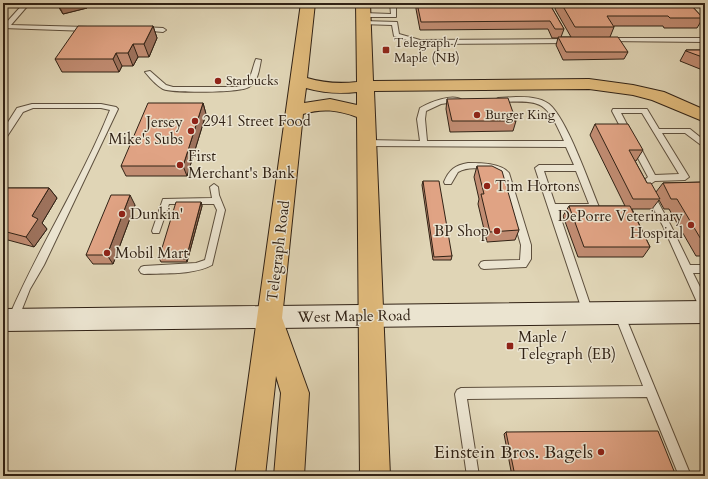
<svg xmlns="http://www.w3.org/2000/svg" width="708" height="479" viewBox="0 0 708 479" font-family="Cardo,serif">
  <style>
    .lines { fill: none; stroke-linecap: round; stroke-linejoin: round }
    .lane-casing { stroke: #5d4f3d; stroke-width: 2 }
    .secondary-casing { stroke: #312215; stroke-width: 2 }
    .highway-casing { stroke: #312215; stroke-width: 2 }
    .lane { fill: #ebe4d0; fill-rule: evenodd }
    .secondary { fill: #ebe4d0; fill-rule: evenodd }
    .highway { fill: #e0ba7b; fill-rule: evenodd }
    .wall { fill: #c18c72; stroke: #312215 }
    .shaded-wall { fill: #9d725c; stroke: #312215 }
    .building { fill: #e0a384; stroke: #312215 }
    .poi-dot { fill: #8f2418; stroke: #ebe4d0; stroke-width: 1.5 }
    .labels { text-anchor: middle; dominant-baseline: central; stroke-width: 3; stroke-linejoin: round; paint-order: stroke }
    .far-poi-label { font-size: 13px; fill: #312215; stroke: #ebe4d0; text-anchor: start }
    .poi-label { font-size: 15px; fill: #312215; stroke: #ebe4d0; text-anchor: start }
    .street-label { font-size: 15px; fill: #312215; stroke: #ebe4d0 }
    .near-poi-label { font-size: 18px; fill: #312215; stroke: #ebe4d0; text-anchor: end }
  </style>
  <rect width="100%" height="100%" fill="#e0d5b6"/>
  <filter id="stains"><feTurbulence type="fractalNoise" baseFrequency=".005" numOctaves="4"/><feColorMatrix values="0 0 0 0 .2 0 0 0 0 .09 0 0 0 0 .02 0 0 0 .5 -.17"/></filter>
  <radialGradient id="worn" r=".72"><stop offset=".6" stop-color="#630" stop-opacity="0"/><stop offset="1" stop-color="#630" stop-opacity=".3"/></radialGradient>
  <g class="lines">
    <g class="lane-casing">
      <g id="lane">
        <polygon points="24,3 30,3 11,25 88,27 91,29 88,31 3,28 3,24 5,24"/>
        <polygon points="390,3 396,3 396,17 363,17 360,15 363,13 391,14"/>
        <polygon points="363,21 397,22 399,34 420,40 569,39 572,41 569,43 420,44 394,36 392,25 361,24 361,22"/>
        <polygon points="142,27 163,28 166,30 163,32 140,30 140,28"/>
        <polygon points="608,38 705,38 705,42 606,41 606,39"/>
        <path d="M256 59 261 60C259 70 258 82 249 87 240 93 173 93 163 89 157 86 149 77 145 72L150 71 166 85 173 87H237C252 84 251 71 256 59Z"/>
        <path d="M516 97C526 97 540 97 549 104 567 119 589 183 599 207L595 210H558L593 313 592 316 588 317 584 316 583 313 535 168 539 165H574L566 147 366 146 362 143 366 140 420 141 417 119 420 108C430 102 453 93 462 100L461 101 441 104 426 111 425 119 427 141H564C545 99 542 101 498 102L495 100 498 98ZM544 171H576L589 204H555Z"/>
        <path d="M32 104H101L116 107 118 109 44 265 30 289 17 322 13 324 9 322 8 319C38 248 81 182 110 110L101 108H33L23 112 6 138H3V130L17 108Z"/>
        <polygon points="613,109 647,109 659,129 690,129 705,141 705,148 685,133 662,133 689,177 685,180 655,181 649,185 671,226 690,265 705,265 705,273 693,273 705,297 705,312 701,311 663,226 640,184 648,177 631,145 632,143 638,143 655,175 679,174 642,113 621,113 632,134 628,136 624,134 612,111"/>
        <path d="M468 163C480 163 501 163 509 173L531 245V259L526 267 484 269 481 268 479 265 481 262 484 261 520 260 521 245 501 175C489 169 471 165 458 172L451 184H445L444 182C449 170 455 165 468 163Z"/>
        <path d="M214 184 218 187 219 195 225 210 212 265C194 275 165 273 144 274L141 273 139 270 141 267 144 266 196 263 205 260 217 210 214 204H169L159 233H153L152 231 163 199 212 198 210 187Z"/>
        <polygon points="619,309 623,310 624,313 691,476 679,476 647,397 467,399 479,476 467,476 455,394 457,390 461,388 643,386 614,313 615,310"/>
      </g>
    </g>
    <g class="secondary-casing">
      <polygon id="secondary" points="705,301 705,323 3,331 3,309"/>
    </g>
    <g class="highway-casing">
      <path id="highway" d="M301 3H315L307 78C324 83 339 84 357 82L356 3H370L373 81 589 79 633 85 664 92 705 110V122L652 100 633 95 589 89 374 91 390 476H360L357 117C338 110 323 108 303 114L282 318 309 393 304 476H274L281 393 276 376 265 476H235ZM306 88C324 93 339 94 357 92V105L330 99 304 103Z"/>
    </g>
    <use href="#lane" class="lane"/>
    <use href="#secondary" class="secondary"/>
    <use href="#highway" class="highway"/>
  </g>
  <g class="wall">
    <polygon points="56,3 84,3 87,8 63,14"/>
    <polygon points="416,3 549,3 564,29 561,37 571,37 555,9 557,3 689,3 703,18 697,28 664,28 663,26 614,26 614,27 610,37 628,52 624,59 563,60 556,45 558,38 552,38 548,29 420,30 416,9"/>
    <polygon points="153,26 157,38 149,57 138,57 133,66 122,66 119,72 62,72 55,59"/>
    <polygon points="686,50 705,50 705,71 680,61"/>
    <polygon points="447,99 516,121 513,131 450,132 446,109"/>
    <polygon points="203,103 206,114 187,176 126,176 121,166"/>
    <polygon points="595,124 643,150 636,161 635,161 647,183 656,192 663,183 705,182 705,256 696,256 669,209 664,209 659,200 652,209 632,209 650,247 643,257 578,257 563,216 569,206 625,206 590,135"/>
    <polygon points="477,166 519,230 515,240 487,242 478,204 479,199 474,177"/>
    <polygon points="423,181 452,256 451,260 433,260 422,185"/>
    <polygon points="3,188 49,188 57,198 42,223 47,229 34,247 8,240 3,240"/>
    <polygon points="201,202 202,206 187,262 161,262 159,258"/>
    <polygon points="135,205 113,264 93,264 86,255"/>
    <polygon points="506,432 676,476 512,476 504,434"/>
  </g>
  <g class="shaded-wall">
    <polygon points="64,3 84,3 87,8 63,14 58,4"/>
    <polygon points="153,26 157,38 149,57 144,44"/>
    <polygon points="133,44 138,57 133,66 128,53"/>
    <polygon points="116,53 122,66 119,72 113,59"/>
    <polygon points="203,103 206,114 187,176 183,166"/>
    <polygon points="49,188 57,198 42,223 47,229 34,247 26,237 32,216"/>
    <polygon points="130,195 135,205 113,264 107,255"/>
    <polygon points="201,202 202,206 187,262 186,259"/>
  </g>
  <g class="building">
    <polygon points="417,3 549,3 564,29 555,29 550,21 421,22"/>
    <polygon points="561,3 689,3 703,18 670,18 668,16 607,16 614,27 575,27"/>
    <polygon points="78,26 153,26 144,44 133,44 128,53 116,53 113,59 55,59"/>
    <polygon points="558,37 618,37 628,52 566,52"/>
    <polygon points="686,50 705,50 705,58 686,51"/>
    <polygon points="508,98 516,121 452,121 447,99"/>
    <polygon points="148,103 203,103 183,166 121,166"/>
    <polygon points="595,124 628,124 643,150 629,150 647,183 651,183 660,199 633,199"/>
    <polygon points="477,166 492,166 502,171 519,230 490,232 481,194 484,194"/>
    <polygon points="423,181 439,181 452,256 434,257"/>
    <polygon points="705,182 705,246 677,199 671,199 663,183"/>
    <polygon points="3,188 49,188 32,216 38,219 26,237 3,231"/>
    <polygon points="111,195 130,195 107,255 86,255"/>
    <polygon points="176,202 201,202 186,259 159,258"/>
    <polygon points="569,206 630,206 650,247 584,247"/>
    <polygon points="658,431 676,476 515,476 506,432"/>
  </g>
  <g class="poi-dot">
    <rect x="382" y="46" width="8" height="8" rx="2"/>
    <circle cx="218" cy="81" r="4"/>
    <circle cx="477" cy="115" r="4"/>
    <circle cx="195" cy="121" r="4"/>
    <circle cx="191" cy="131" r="4"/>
    <circle cx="180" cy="165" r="4"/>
    <circle cx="487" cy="186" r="4"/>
    <circle cx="122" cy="214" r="4"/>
    <circle cx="691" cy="225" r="4"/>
    <circle cx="497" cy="231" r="4"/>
    <circle cx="107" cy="253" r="4"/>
    <rect x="506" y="342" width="8" height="8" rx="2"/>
    <circle cx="601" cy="452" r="4"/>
  </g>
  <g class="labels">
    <g class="far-poi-label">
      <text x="394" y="43">Telegraph /<tspan x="394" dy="15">Maple (NB)</tspan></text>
      <text x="226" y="81">Starbucks</text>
      <text x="485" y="115">Burger King</text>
    </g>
    <g class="poi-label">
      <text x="203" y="121">2941 Street Food</text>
      <text x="183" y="122" text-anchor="end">Jersey<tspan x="183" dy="17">Mike's Subs</tspan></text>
      <text x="188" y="156">First<tspan x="188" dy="17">Merchant's Bank</tspan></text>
      <text x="495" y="186">Tim Hortons</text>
      <text x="130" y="214">Dunkin'</text>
      <text x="683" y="216" text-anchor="end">DePorre Veterinary<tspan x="683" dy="17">Hospital</tspan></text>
      <text x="489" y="231" text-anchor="end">BP Shop</text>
      <text x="115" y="253">Mobil Mart</text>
      <text x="518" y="337">Maple /<tspan x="518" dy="17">Telegraph (EB)</tspan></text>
    </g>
    <g class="street-label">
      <text transform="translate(278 251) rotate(-83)">Telegraph Road</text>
      <text transform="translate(354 316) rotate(-1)">West Maple Road</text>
    </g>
    <g class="near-poi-label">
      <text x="593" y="452">Einstein Bros. Bagels</text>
    </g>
  </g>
  <rect width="708" height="479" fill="none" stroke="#e0d5b6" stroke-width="16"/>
  <rect x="4" y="4" width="700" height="471" fill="none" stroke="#312215" stroke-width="2"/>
  <rect x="8" y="8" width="692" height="463" fill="none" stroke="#312215"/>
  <rect width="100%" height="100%" filter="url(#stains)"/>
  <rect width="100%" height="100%" fill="url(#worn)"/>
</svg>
